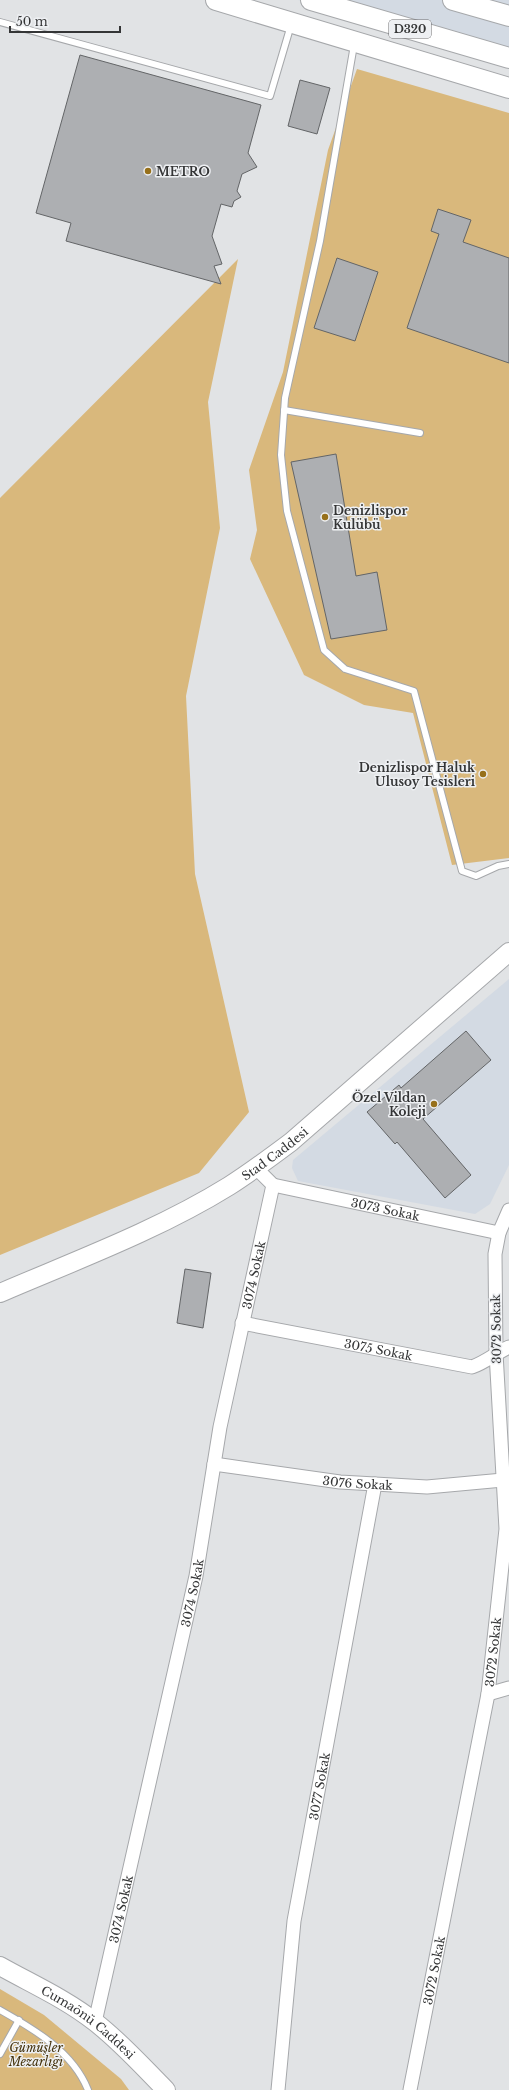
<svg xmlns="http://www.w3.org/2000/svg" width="509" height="2090" viewBox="0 0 509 2090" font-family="'Libre Baskerville',serif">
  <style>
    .built { fill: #d3dae3 }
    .green { fill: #d9b87c }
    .building { fill: #adafb2; stroke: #636567 }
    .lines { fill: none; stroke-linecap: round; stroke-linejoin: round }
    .lane-casing { stroke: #a6a8ab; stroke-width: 8 }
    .street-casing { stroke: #a6a8ab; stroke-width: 15 }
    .secondary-casing { stroke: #a6a8ab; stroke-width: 20 }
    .primary-casing { stroke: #a6a8ab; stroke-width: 22 }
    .lane { stroke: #fff; stroke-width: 6 }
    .street { stroke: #fff; stroke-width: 13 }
    .secondary { stroke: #fff; stroke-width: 18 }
    .primary { stroke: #fff; stroke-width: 20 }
    .poi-dot { fill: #97701a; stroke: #eef0f3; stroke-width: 1.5 }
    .labels { text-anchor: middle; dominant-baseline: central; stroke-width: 3; stroke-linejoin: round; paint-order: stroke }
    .shield { fill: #eef0f3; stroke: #6c6d6f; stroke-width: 1 }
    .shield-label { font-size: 11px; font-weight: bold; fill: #343536 }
    .poi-label { font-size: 12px; font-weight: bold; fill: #343536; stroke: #eef0f3; text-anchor: start }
    .street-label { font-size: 12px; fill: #343536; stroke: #eef0f3 }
    .park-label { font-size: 12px; font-style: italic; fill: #44320c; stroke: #eef0f3 }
  </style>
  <rect width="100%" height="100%" fill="#e1e3e5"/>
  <g class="built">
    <polygon points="298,0 509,0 509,61"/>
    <polygon points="509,979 509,1165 490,1204 475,1214 298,1181 292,1168 293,1160"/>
  </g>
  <g class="green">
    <polygon points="357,69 509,113 509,858 452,865 413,713 364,705 304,675 250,559 257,530 249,470 283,372 328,150"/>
    <polygon points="238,259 208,402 220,528 186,696 195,874 249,1112 199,1173 0,1255 0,498"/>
    <polygon points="0,1989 44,2015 121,2079 129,2090 0,2090"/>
  </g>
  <g class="building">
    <polygon points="80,55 261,105 248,153 257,167 242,174 237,191 241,197 234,201 232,207 221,204 212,236 222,264 214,266 221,284 66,241 71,223 36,213"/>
    <polygon points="300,80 330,88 317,134 288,126"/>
    <polygon points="438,209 471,220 463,242 509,258 509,363 407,328 439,234 431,231"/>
    <polygon points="337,258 378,272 355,341 314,328"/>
    <polygon points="336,454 356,576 377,572 387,630 331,639 291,462"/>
    <polygon points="466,1031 491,1060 423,1119 471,1175 445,1198 397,1142 395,1144 367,1112 399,1085 401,1088"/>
    <polygon points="185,1269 211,1273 203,1328 177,1323"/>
  </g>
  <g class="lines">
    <g class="lane-casing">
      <g id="lane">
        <polyline points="0,22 270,96 291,25"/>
        <polyline points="354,45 320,241 285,398 281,455 287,511 324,650 345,669 414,691 462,871 476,876 498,866 509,864"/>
        <polyline points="284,410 420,433"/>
        <path d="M0 2010C34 2029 73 2052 88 2090"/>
        <polyline points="0,2054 19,2020"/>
      </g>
    </g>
    <g class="street-casing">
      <g id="street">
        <path id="s1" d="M273 1185 499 1233"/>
        <path id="s2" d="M242 1323 472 1367C486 1362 496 1353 509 1347"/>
        <path id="s3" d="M214 1464 340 1482 427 1487 503 1480"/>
        <polyline points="488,1694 509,1688"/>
        <path id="s4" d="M95 2022 196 1576 220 1427 273 1185 256 1168"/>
        <path id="s5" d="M278 2090 294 1921 375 1484"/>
        <path id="s6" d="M410 2090 488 1694 506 1529 496 1353 495 1254 499 1233 509 1210"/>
      </g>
    </g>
    <g class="secondary-casing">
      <g id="secondary">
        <path id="s7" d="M0 1293C77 1260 158 1230 229 1186 251 1172 271 1157 291 1142L509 952"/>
        <path id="s8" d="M0 1966C32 1984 66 1999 95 2022 121 2042 143 2067 166 2090"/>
      </g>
    </g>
    <g class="primary-casing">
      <g id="primary">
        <polyline points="216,0 509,88"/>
        <polyline points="311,0 509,58"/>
        <polyline points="453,0 509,16"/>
      </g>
    </g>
    <use href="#lane" class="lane"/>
    <use href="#street" class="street"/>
    <use href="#secondary" class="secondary"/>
    <use href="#primary" class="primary"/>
  </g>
  <g class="poi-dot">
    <circle cx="148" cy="171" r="4"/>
    <circle cx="325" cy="517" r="4"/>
    <circle cx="483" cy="774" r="4"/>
    <circle cx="434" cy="1104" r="4"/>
  </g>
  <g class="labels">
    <rect class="shield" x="389" y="20" width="42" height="18" rx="3"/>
    <g class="shield-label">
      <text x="410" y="29">D320</text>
    </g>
    <g class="poi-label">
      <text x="156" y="171">METRO</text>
      <text x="333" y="510">Denizlispor<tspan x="333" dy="14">Kulübü</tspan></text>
      <text x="475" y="767" text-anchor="end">Denizlispor Haluk<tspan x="475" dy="14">Ulusoy Tesisleri</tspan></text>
      <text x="426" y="1097" text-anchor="end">Özel Vildan<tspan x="426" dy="14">Koleji</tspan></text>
    </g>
    <g class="street-label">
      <text stroke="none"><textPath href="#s7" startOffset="309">Stad Caddesi</textPath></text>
      <text stroke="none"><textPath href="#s1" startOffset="115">3073 Sokak</textPath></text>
      <text stroke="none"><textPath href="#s4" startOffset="764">3074 Sokak</textPath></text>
      <text transform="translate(496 1329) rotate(-91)">3072 Sokak</text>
      <text stroke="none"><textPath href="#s2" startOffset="139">3075 Sokak</textPath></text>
      <text stroke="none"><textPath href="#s3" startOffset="145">3076 Sokak</textPath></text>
      <text stroke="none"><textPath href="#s4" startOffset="440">3074 Sokak</textPath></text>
      <text stroke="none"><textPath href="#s6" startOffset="446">3072 Sokak</textPath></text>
      <text stroke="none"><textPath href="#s5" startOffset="307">3077 Sokak</textPath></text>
      <text stroke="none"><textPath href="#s4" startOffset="116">3074 Sokak</textPath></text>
      <text stroke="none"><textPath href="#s6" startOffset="122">3072 Sokak</textPath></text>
      <text stroke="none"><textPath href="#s8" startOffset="105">Cumaönü Caddesi</textPath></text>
    </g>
    <g class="park-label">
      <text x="36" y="2047">Gümüşler<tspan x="36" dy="14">Mezarlığı</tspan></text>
    </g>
  </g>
  <path d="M10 26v6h110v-6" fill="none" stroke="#343536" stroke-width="2"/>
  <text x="16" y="26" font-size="12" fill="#343536" stroke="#eef0f3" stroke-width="3" paint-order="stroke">50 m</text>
</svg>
